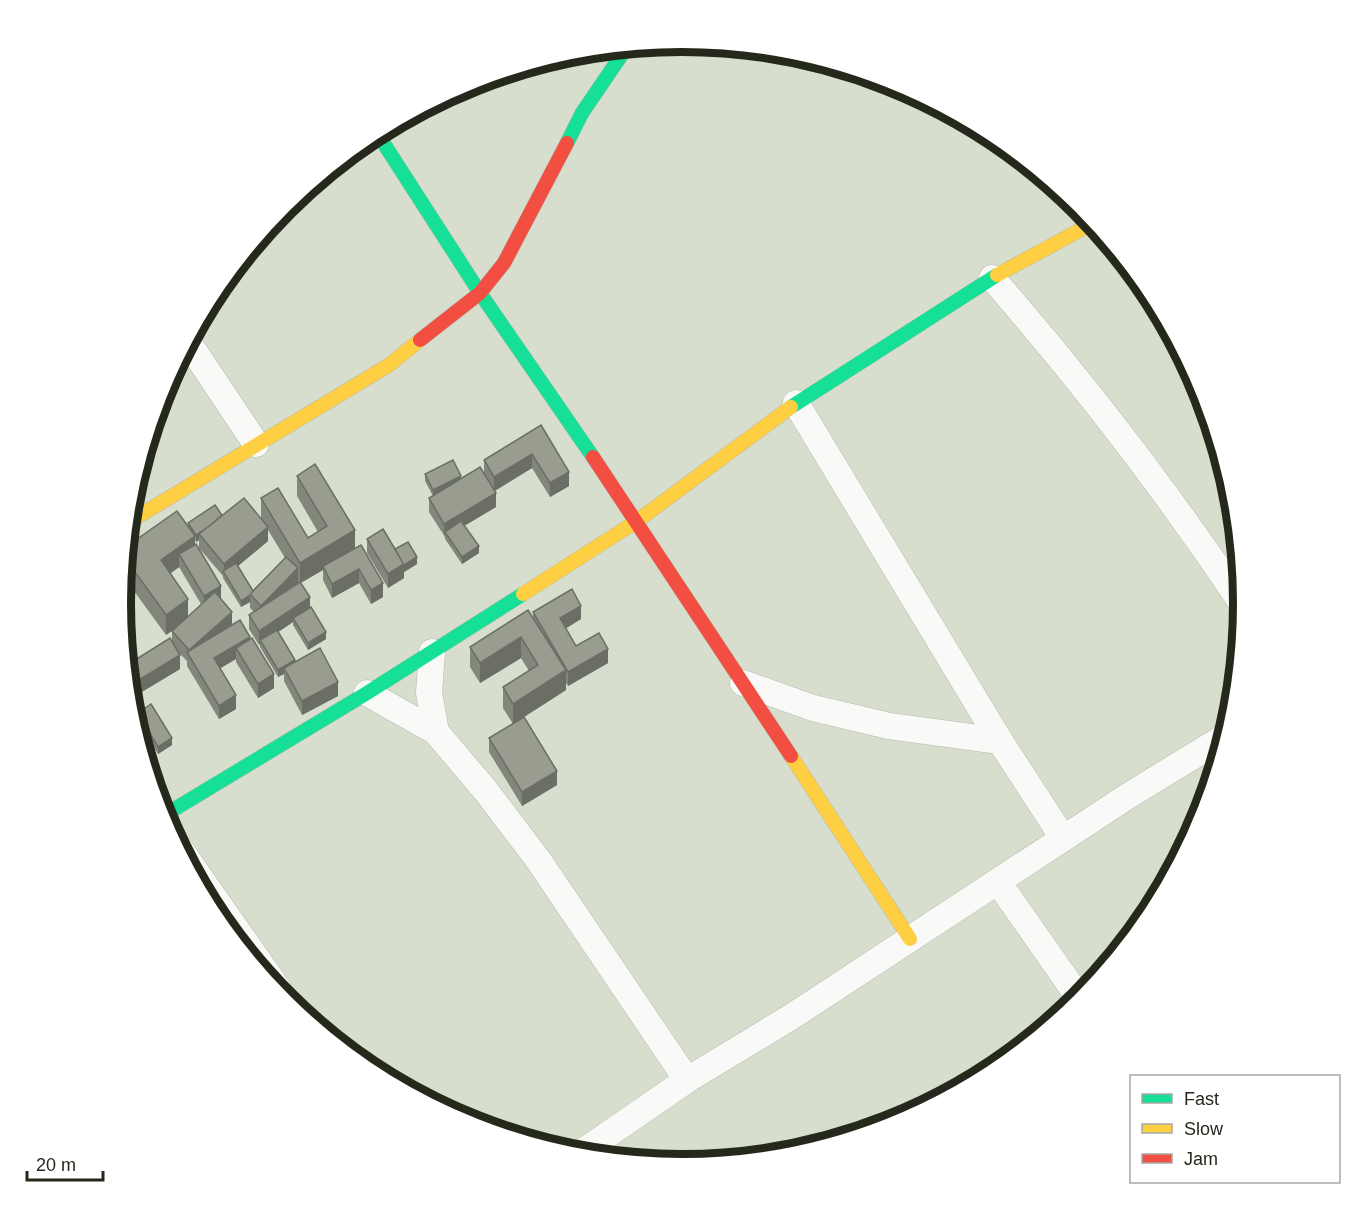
<svg xmlns="http://www.w3.org/2000/svg" width="1364" height="1207" viewBox="0 0 1364 1207" font-family="Arial,sans-serif">
  <style>
    .lines { fill: none; stroke-linecap: round; stroke-linejoin: round }
    .street-casing { stroke: #b6bbad; stroke-width: 27 }
    .fast-casing { stroke: #b6bbad; stroke-width: 15 }
    .slow-casing { stroke: #b6bbad; stroke-width: 15 }
    .jam-casing { stroke: #b6bbad; stroke-width: 15 }
    .street { stroke: #f9faf8; stroke-width: 26 }
    .fast { stroke: #16e098; stroke-width: 14 }
    .slow { stroke: #ffcf43; stroke-width: 14 }
    .jam { stroke: #f24e42; stroke-width: 14 }
    .wall { fill: #83877b; fill-rule: evenodd }
    .shaded-wall { fill: #6a6e64 }
    .building { fill: #989d8f; stroke: #6a6e64; stroke-width: 1.5 }
    .rim { fill: none; stroke: #25291c; stroke-width: 8 }
  </style>
  <rect width="100%" height="100%" fill="#d8decd"/>
  <g class="lines">
    <g class="street-casing">
      <g id="street">
        <path d="M992 278C1083 382 1166 490 1243 605"/>
        <polyline points="188,342 256,444"/>
        <polyline points="796,403 1000,741 1063,838"/>
        <polyline points="432,652 429,693 436,732"/>
        <polyline points="743,683 813,708 889,726 1000,741"/>
        <polyline points="367,693 436,732 486,791 539,861 687,1080"/>
        <polyline points="178,846 288,1003"/>
        <polyline points="998,882 1080,999"/>
        <polyline points="578,1155 687,1080 791,1017 1128,796 1226,736"/>
      </g>
    </g>
    <g class="fast-casing">
      <g id="fast">
        <polyline points="377,133 480,293 593,457"/>
        <polyline points="567,143 582,113 627,47"/>
        <polyline points="791,407 997,275"/>
        <polyline points="163,816 367,693 523,594"/>
      </g>
    </g>
    <g class="slow-casing">
      <g id="slow">
        <polyline points="997,275 1093,223"/>
        <polyline points="129,522 389,365 420,340"/>
        <polyline points="523,594 637,521 791,407"/>
        <polyline points="791,756 910,939"/>
      </g>
    </g>
    <g class="jam-casing">
      <g id="jam">
        <polyline points="420,340 480,293 504,263 567,143"/>
        <polyline points="593,457 791,756"/>
      </g>
    </g>
    <use href="#street" class="street"/>
    <use href="#fast" class="fast"/>
    <use href="#slow" class="slow"/>
    <use href="#jam" class="jam"/>
  </g>
  <g class="wall">
    <polygon points="541,425 569,486 550,497 532,468 495,491 496,507 464,526 479,553 462,564 445,539 445,537 429,512 429,498 433,496 425,481 425,474 461,479 484,473 484,460"/>
    <path d="M297 476 355 549 383 597 371 604 359 583 332 598 323 580V570L301 583 310 607 326 639 308 650 293 625V622L278 632 295 662 338 696 302 715 284 681V674L278 677 260 647V644L259 645 249 629V615L254 612 250 608V602L241 607 223 578V576L199 548V540L196 542 195 539V545L232 625 250 640 274 688 258 698 236 662V659L220 668 236 709 219 719 187 666V661L178 652 180 669 130 699 127 665 172 641V631L166 635 123 576 126 547 188 528V523L222 515 261 518V498L308 538 318 532 297 496ZM268 530 285 558 253 591 238 566 268 541ZM179 567 201 604 188 616 171 573Z"/>
    <polygon points="367,539 395,549 417,564 404,572 404,578 388,588 367,553"/>
    <polygon points="533,612 581,619 566,628 576,646 608,663 568,686 566,683 566,690 513,724 503,708 503,687 529,671 521,658 480,683 470,667 470,647 533,618"/>
    <polygon points="138,713 172,745 158,754 138,720"/>
    <polygon points="489,738 557,785 522,806 489,752"/>
  </g>
  <g class="shaded-wall">
    <polygon points="532,454 532,468 494,491 494,477"/>
    <polygon points="569,472 569,486 550,497 550,483"/>
    <polygon points="461,476 461,483 433,497 433,490"/>
    <polygon points="496,493 496,507 447,536 445,532 444,538 444,524"/>
    <polygon points="223,517 199,534 199,540 196,542 196,535"/>
    <polygon points="268,527 268,541 226,576 224,573 224,564"/>
    <polygon points="355,530 355,551 323,566 323,570 300,583 300,563"/>
    <polygon points="195,536 195,557 179,554 179,567 161,580 161,560"/>
    <polygon points="479,546 479,553 462,564 462,557"/>
    <polygon points="417,557 417,564 404,572 404,565"/>
    <polygon points="404,564 404,578 388,588 388,574"/>
    <polygon points="298,568 298,582 261,619 261,606"/>
    <polygon points="359,569 359,583 332,598 332,584"/>
    <polygon points="383,583 383,597 371,604 371,590"/>
    <polygon points="221,586 221,599 204,609 204,596"/>
    <polygon points="250,595 250,602 241,607 241,601"/>
    <polygon points="310,597 310,611 293,618 293,622 262,643 260,640 260,644 259,645 259,631"/>
    <polygon points="188,599 188,619 166,635 166,615"/>
    <polygon points="581,606 581,619 560,632 560,618"/>
    <polygon points="232,612 232,626 189,657 189,650"/>
    <polygon points="326,632 326,639 308,650 308,643"/>
    <polygon points="250,637 250,650 236,648 236,659 214,672 214,658"/>
    <polygon points="521,637 521,658 480,683 480,663"/>
    <polygon points="608,649 608,663 568,686 568,672"/>
    <polygon points="180,655 180,669 130,699 129,686"/>
    <polygon points="295,660 295,667 284,668 284,674 278,677 278,670"/>
    <polygon points="566,670 566,690 513,724 513,704"/>
    <polygon points="274,674 274,688 258,698 258,684"/>
    <polygon points="338,682 338,696 302,715 302,701"/>
    <polygon points="236,695 236,709 219,719 219,706"/>
    <polygon points="172,738 172,745 158,754 158,747"/>
    <polygon points="557,771 557,785 522,806 522,792"/>
  </g>
  <g class="building">
    <polygon points="541,425 569,472 550,483 532,454 494,477 484,460"/>
    <polygon points="453,460 461,476 433,490 425,474"/>
    <polygon points="315,464 355,530 300,563 261,498 278,488 308,538 327,526 297,476"/>
    <polygon points="480,467 496,493 444,524 429,498"/>
    <polygon points="244,498 268,527 224,564 199,534"/>
    <polygon points="215,505 222,515 208,527 196,535 188,523"/>
    <polygon points="177,511 195,536 161,560 188,599 166,615 125,558 126,547"/>
    <polygon points="461,521 479,546 462,557 445,532"/>
    <polygon points="383,529 404,564 388,574 367,539"/>
    <polygon points="408,542 417,557 404,565 395,549"/>
    <polygon points="196,544 221,586 204,596 179,554"/>
    <polygon points="361,545 383,583 371,590 359,569 332,584 323,566"/>
    <polygon points="286,557 298,568 261,606 250,594"/>
    <polygon points="236,563 253,591 250,595 241,601 223,571"/>
    <polygon points="300,582 310,597 259,631 249,615"/>
    <polygon points="572,589 581,606 560,618 576,646 599,633 608,649 568,672 533,612"/>
    <polygon points="215,592 232,612 189,650 172,631"/>
    <polygon points="311,607 326,632 308,643 293,618"/>
    <polygon points="528,610 566,670 513,704 503,687 538,665 521,637 480,663 470,647"/>
    <polygon points="240,620 250,637 214,658 236,695 219,706 187,652"/>
    <polygon points="277,630 295,660 278,670 260,640"/>
    <polygon points="170,638 180,655 129,686 127,665"/>
    <polygon points="252,638 274,674 258,684 236,648"/>
    <polygon points="320,648 338,682 302,701 284,668"/>
    <polygon points="151,704 172,738 158,747 138,713"/>
    <polygon points="524,717 557,771 522,792 489,738"/>
  </g>
  <path d="M0 0H1364V1207H0ZM131 603a551 551 0 1 1 1102 0a551 551 0 1 1-1102 0Z" fill="#fff" fill-rule="evenodd"/>
  <path class="rim" d="M131 603a551 551 0 1 1 1102 0a551 551 0 1 1-1102 0Z"/>
  <rect x="1130" y="1075" width="210" height="108" fill="#ffffff" stroke="#a8a9a4" stroke-width="1.5"/>
  <rect x="1142" y="1094" width="30" height="9" fill="#16e098" stroke="#a8a9a4" stroke-width="1.5"/>
  <text x="1184" y="1105" font-size="18" fill="#25291c">Fast</text>
  <rect x="1142" y="1124" width="30" height="9" fill="#ffcf43" stroke="#a8a9a4" stroke-width="1.5"/>
  <text x="1184" y="1135" font-size="18" fill="#25291c">Slow</text>
  <rect x="1142" y="1154" width="30" height="9" fill="#f24e42" stroke="#a8a9a4" stroke-width="1.5"/>
  <text x="1184" y="1165" font-size="18" fill="#25291c">Jam</text>
  <path d="M27 1171v9h76v-9" fill="none" stroke="#25291c" stroke-width="3"/>
  <text x="36" y="1171" font-size="18" fill="#25291c" stroke="#ffffff" stroke-width="4.5" paint-order="stroke">20 m</text>
</svg>
